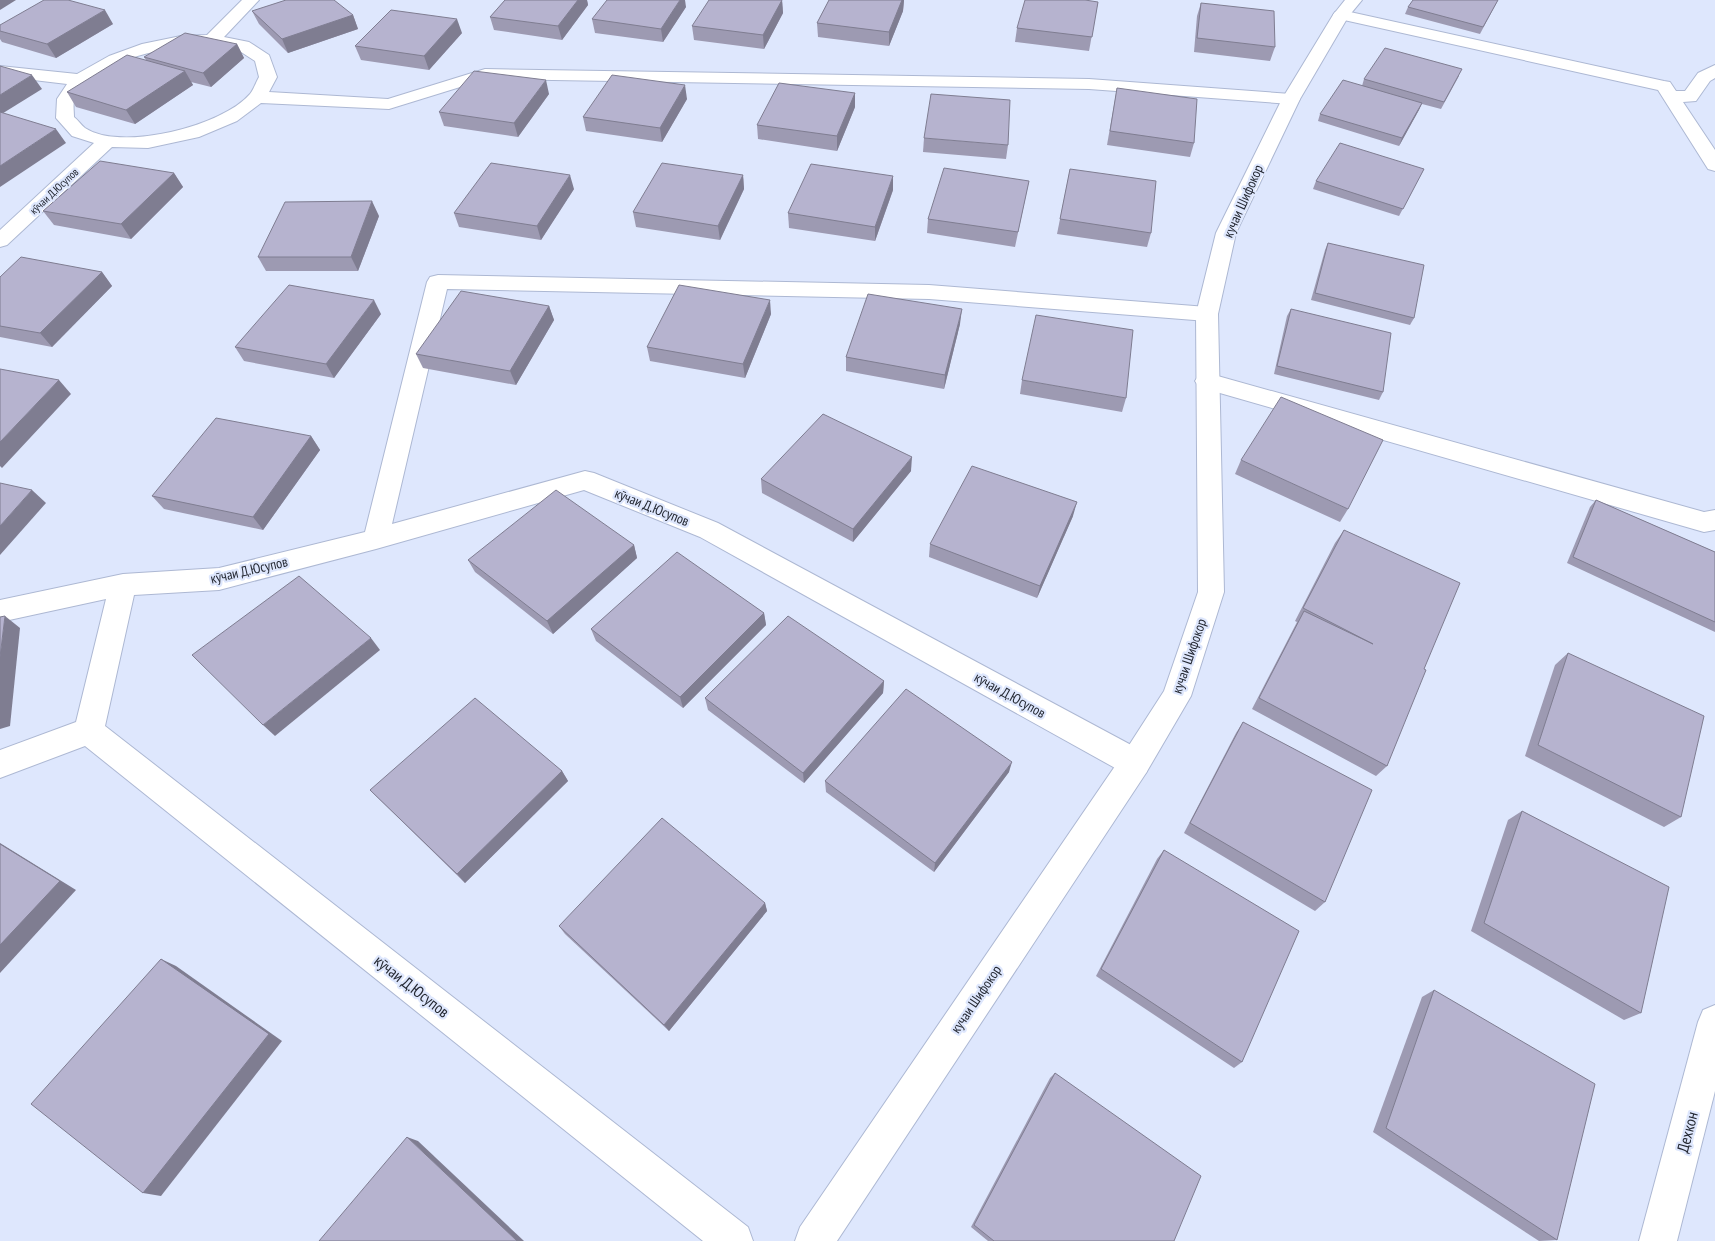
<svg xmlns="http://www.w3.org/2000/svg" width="1715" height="1241" viewBox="0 0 1715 1241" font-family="'PT Sans Narrow',sans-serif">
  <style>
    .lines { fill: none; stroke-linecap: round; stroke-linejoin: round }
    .minor-casing { stroke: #adb8d3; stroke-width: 2 }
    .tertiary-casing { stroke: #adb8d3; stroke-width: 2 }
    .minor { fill: #fff; fill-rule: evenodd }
    .tertiary { fill: #fff; fill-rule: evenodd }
    .wall { fill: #9d9ab2 }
    .shaded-wall { fill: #7f7d91 }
    .building { fill: #b6b3cf; stroke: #7f7d91 }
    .labels { text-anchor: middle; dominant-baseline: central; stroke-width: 4.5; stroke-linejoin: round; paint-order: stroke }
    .far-street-label { font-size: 11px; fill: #242832; stroke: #dee7fd }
    .street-label { font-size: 14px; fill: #242832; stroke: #dee7fd }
    .near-street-label { font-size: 16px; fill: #242832; stroke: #dee7fd }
  </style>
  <rect width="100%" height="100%" fill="#dee7fd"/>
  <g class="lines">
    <g class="minor-casing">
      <g id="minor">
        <path d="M242 0H259L224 37 249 42 269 55 277 77 269 92 388 99 485 69 1089 79 1291 94 1297 95 1300 99 1297 103 1291 104 1089 89 486 79 389 109 261 103 237 121 199 137 148 148 112 147 7 245 0 247V230L94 143 72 136 56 118 57 99 67 84 0 76V66L77 74 109 56 142 44 181 36 207 35ZM212 45 238 50 255 61 259 77C256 82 254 89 250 94 223 126 121 152 85 128 81 125 78 120 74 117 74 112 73 106 74 101 76 94 83 88 88 83 121 52 170 48 212 45Z"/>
        <polygon points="1341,10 1664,81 1670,82 1676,91 1685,91 1698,73 1715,65 1715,78 1710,81 1696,101 1683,102 1715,150 1715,171 1708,169 1658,90 1335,18 1333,15 1335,12"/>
        <polygon points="438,275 929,285 1207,307 1215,309 1218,314 1215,319 1207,321 929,299 447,289 392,524 585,471 594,473 718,523 1146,753 1150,763 1146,773 1135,777 1124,773 700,537 584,490 376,549 219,590 134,595 105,726 748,1227 753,1241 703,1241 85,746 0,778 0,750 76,722 106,599 0,622 0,600 123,574 219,568 365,532 427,282 430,277"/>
        <polygon points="1207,373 1704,512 1715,510 1715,530 1704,532 1199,387 1195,381 1199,375"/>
        <polygon points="1715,1005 1715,1091 1677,1241 1639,1241 1698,1022 1703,1010"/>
      </g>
    </g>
    <g class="tertiary-casing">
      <polygon id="tertiary" points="1345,0 1362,0 1348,17 1300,99 1236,233 1218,314 1224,592 1191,696 1146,773 837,1241 795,1241 800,1227 1124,753 1164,691 1198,592 1196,314 1216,233 1282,99 1333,15"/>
    </g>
    <use href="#minor" class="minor"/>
    <use href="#tertiary" class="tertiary"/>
  </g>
  <g class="wall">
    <polygon points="505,0 587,0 588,5 562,40 494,30 490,17"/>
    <polygon points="782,0 783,13 764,49 694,40 692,26"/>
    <polygon points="829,0 904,0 903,11 889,46 818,37 817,23"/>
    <polygon points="1498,0 1480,34 1405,14 1408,7"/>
    <polygon points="1098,2 1089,51 1015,42 1017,28"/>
    <polygon points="1201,3 1275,47 1270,61 1194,52 1197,16"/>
    <polygon points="686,7 663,42 595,33 592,19"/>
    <polygon points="252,11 353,15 358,29 288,53 259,24"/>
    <polygon points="113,24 56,58 2,42 0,39 0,25"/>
    <polygon points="462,33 429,70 361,60 355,46"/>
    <polygon points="237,44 244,58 211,87 191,82 193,85 135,124 76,107 67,92 146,60 144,57"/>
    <polygon points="1459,76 1441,109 1422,104 1399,146 1318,121 1320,114 1362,86 1364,79"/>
    <polygon points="1117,88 1194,143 1190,157 1107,145"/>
    <polygon points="855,93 855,107 837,151 758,139 757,125"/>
    <polygon points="549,94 518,137 444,126 439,112"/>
    <polygon points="687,99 662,142 586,131 583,117"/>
    <polygon points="924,138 1008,145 1006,159 923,152"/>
    <polygon points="1070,169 1151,233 1147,247 1057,234"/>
    <polygon points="1424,169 1399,216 1313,189 1316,181"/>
    <polygon points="174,173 183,187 131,239 54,225 43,211"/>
    <polygon points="743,175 744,189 720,240 636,227 633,212"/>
    <polygon points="1029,181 1026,195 1015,247 927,233 928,219"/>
    <polygon points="574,189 541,240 459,227 454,213"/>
    <polygon points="893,190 875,241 789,228 788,213"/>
    <polygon points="379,216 358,271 266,271 258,257"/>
    <polygon points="1328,243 1414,318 1410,325 1311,300 1325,250"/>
    <polygon points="102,272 112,286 52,347 0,337 0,277"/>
    <polygon points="549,306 554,320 516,385 423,368 416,354"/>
    <polygon points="1291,309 1383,392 1379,400 1274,374 1287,316"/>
    <polygon points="381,314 334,378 244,361 235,347"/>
    <polygon points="771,314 745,378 650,361 647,347"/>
    <polygon points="960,324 944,389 846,371 846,357"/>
    <polygon points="1022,380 1126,398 1122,412 1020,394"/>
    <polygon points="311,436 320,450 263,530 164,509 152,496"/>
    <polygon points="1241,460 1348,509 1340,522 1235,474"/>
    <polygon points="911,471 853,542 762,493 761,479"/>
    <polygon points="1596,500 1715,552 1715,632 1567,563 1590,507"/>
    <polygon points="1073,516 1037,598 929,557 930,544"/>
    <polygon points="1344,530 1424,669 1387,766 1376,776 1252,709 1297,622 1295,621 1335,543"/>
    <polygon points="634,545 637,558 553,634 475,572 468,560"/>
    <polygon points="764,613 766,625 683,708 596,641 591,629"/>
    <polygon points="1568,653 1681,817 1664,827 1525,756 1555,665"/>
    <polygon points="884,681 883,693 804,783 708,710 705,698"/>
    <polygon points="1243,722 1325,902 1315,911 1184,833 1236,733"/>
    <polygon points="562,771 568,781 465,883 370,790"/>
    <polygon points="1009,772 934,872 826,792 825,781"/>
    <polygon points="1522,811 1641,1013 1624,1020 1471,931 1508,820"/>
    <polygon points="1164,850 1242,1062 1234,1068 1096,976 1157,859"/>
    <polygon points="765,903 767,911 669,1031 565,934 559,926"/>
    <polygon points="1434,990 1557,1240 1539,1241 1373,1132 1422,997"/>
    <polygon points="1055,1073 1174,1241 988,1241 971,1227 1050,1078"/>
  </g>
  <g class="shaded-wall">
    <polygon points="0,0 16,0 0,10"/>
    <polygon points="578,0 587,0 588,5 562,40 558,26"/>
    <polygon points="680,0 685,0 686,7 663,42 661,29"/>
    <polygon points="782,0 783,13 764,49 763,35"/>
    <polygon points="902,0 904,0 903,11 889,46 889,32"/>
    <polygon points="105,10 113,24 56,58 47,44"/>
    <polygon points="353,15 358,29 288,53 282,39"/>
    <polygon points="457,19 462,33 429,70 424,56"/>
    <polygon points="237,44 244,58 211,87 203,73"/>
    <polygon points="185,71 193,85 135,124 126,110"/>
    <polygon points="32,75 42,89 0,115 0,95"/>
    <polygon points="546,80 549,94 518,137 514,123"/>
    <polygon points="685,85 687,99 662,142 660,128"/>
    <polygon points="855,93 855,107 837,151 837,136"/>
    <polygon points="1422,103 1419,110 1399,146 1402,138"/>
    <polygon points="56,129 66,143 0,187 0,166"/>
    <polygon points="174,173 183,187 131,239 121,224"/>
    <polygon points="570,175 574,189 541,240 537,226"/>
    <polygon points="743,175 744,189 720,240 718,226"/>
    <polygon points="893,176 893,190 875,241 875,227"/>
    <polygon points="372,201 379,216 358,271 351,257"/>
    <polygon points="102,272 112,286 52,347 40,333"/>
    <polygon points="374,300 381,314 334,378 326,364"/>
    <polygon points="770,300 771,314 745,378 743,364"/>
    <polygon points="549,306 554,320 516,385 510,371"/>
    <polygon points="962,309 960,324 944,389 945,375"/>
    <polygon points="59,380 71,394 2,468 0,466 0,442"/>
    <polygon points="311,436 320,450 263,530 253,517"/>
    <polygon points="912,457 911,471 853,542 853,529"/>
    <polygon points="32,490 46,503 0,555 0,526"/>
    <polygon points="1077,502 1073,516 1037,598 1040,586"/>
    <polygon points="634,545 637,558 553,634 547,621"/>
    <polygon points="764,613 766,625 683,708 680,697"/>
    <polygon points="5,616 20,628 10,726 0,729 0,657"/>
    <polygon points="371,638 380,650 275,736 263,725"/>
    <polygon points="884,681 883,693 804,783 803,773"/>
    <polygon points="1012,762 1009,772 934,872 935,863"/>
    <polygon points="562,771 568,781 465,883 457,874"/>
    <polygon points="0,843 76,890 0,973"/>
    <polygon points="765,903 767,911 669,1031 664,1025"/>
    <polygon points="161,959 176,966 282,1041 161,1196 143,1193"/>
    <polygon points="407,1137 418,1141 524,1241 517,1241"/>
  </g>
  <g class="building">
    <polygon points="44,0 68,0 105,10 47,44 0,31 0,25"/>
    <polygon points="286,0 334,0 353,15 282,39 252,11"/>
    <polygon points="505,0 578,0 558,26 490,17"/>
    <polygon points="607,0 680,0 661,29 592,19"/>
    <polygon points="709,0 782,0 763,35 692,26"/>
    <polygon points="829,0 902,0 889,32 817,23"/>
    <polygon points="1025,0 1085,0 1098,2 1092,37 1017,28"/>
    <polygon points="1413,0 1498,0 1483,27 1408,7"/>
    <polygon points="1201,3 1274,11 1275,47 1197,38"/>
    <polygon points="391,10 457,19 424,56 355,46"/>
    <polygon points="185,33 237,44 203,73 144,57"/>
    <polygon points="1385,48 1462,69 1444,102 1364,79"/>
    <polygon points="127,55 185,71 126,110 67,92"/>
    <polygon points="0,66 32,75 0,95"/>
    <polygon points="474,71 546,80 514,123 439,112"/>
    <polygon points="612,75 685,85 660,128 583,117"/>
    <polygon points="1343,80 1422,103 1402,138 1320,114"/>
    <polygon points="779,83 855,93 837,136 757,125"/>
    <polygon points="1117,88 1197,99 1194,143 1110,131"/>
    <polygon points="931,94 1010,100 1008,145 924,138"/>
    <polygon points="0,112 56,129 0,166"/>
    <polygon points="1340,143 1424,169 1403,209 1316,181"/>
    <polygon points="100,161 174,173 121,224 43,211"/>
    <polygon points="491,163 570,175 537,226 454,213"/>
    <polygon points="662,163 743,175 718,226 633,212"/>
    <polygon points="811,164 893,176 875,227 788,213"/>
    <polygon points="944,168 1029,181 1018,232 928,219"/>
    <polygon points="1070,169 1156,181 1151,233 1060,219"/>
    <polygon points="372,201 351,257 258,257 285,202"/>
    <polygon points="1328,243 1424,265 1414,318 1315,293"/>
    <polygon points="21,257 102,272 40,333 0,326 0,277"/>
    <polygon points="289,285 374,300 326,364 235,347"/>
    <polygon points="679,285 770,300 743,364 647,347"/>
    <polygon points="461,291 549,306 510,371 416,354"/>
    <polygon points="868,294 962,309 945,375 846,357"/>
    <polygon points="1291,309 1391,333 1383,392 1277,366"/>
    <polygon points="1036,315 1133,330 1126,398 1022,380"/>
    <polygon points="0,369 59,380 0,442"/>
    <polygon points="1281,397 1383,440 1348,509 1241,460"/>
    <polygon points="823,414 912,457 853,529 761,479"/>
    <polygon points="216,418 311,436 253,517 152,496"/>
    <polygon points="972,466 1077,502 1040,586 930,544"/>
    <polygon points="0,483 32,490 0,526"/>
    <polygon points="556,490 634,545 547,621 468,560"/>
    <polygon points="1596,500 1715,552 1715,622 1573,557"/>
    <polygon points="1344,530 1460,583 1424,669 1426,670 1387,766 1259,698 1304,611 1373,644 1303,608"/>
    <polygon points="677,552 764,613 680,697 591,629"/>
    <polygon points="299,576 371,638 263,725 192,655"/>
    <polygon points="5,616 0,657 0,617"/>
    <polygon points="788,616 884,681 803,773 705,698"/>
    <polygon points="1568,653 1704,716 1681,817 1538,745"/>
    <polygon points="906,689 1012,762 935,863 825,781"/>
    <polygon points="475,698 562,771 457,874 370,790"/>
    <polygon points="1243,722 1372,790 1325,902 1190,823"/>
    <polygon points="1522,811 1669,887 1641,1013 1484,923"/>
    <polygon points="662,818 765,903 664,1025 559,926"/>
    <polygon points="0,844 60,881 0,945"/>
    <polygon points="1164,850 1299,931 1242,1062 1101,969"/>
    <polygon points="161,959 269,1034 143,1193 31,1104"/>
    <polygon points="1434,990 1595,1084 1557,1240 1386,1128"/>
    <polygon points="1055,1073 1201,1176 1174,1241 994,1241 974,1225"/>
    <polygon points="407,1137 517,1241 319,1241"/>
  </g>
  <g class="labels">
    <g class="far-street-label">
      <text transform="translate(54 191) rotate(-43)">кӯчаи Д.Юсупов</text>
    </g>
    <g class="street-label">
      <text transform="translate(1243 201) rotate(-66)">кучаи Шифокор</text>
      <text transform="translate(652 507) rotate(22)">кӯчаи Д.Юсупов</text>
      <text transform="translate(249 570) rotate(-13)">кӯчаи Д.Юсупов</text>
      <text transform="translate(1189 656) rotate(-71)">кучаи Шифокор</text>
      <text transform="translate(1010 695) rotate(29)">кӯчаи Д.Юсупов</text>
      <text transform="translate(976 999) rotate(-56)">кучаи Шифокор</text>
    </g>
    <g class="near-street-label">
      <text transform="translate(412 986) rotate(38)">кӯчаи Д.Юсупов</text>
      <text transform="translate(1687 1132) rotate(-75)">Дехкон</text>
    </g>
  </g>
</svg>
